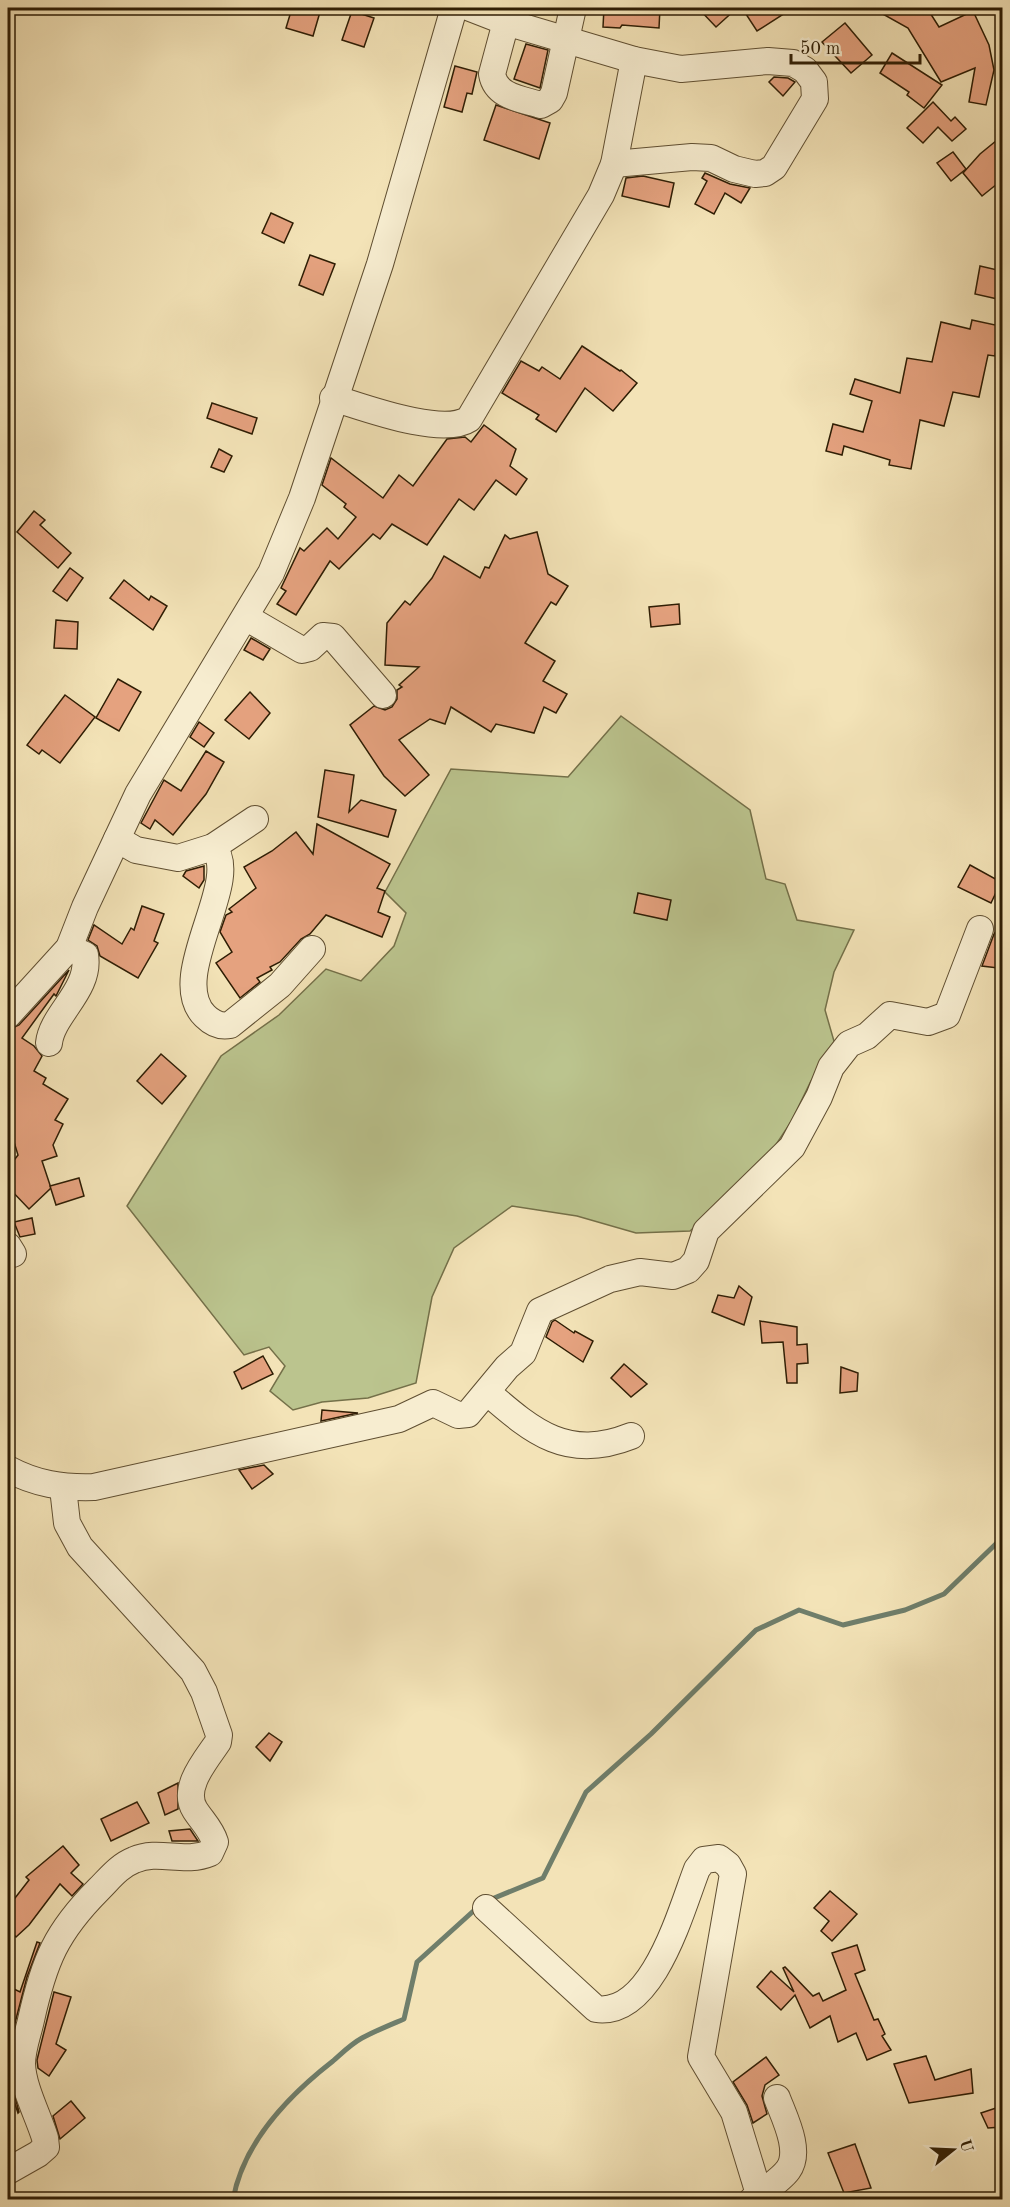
<svg xmlns="http://www.w3.org/2000/svg" width="1010" height="2207" viewBox="0 0 1010 2207" font-family="'Old Standard TT',serif">
  <style>
    .green { fill: #bbc48e; stroke: #747049; stroke-width: 1.5 }
    .lines { fill: none; stroke-linecap: round; stroke-linejoin: round }
    .stream { stroke: #6f7e6b; stroke-width: 5 }
    .building { fill: #e5a27f; stroke: #2e1d04; stroke-width: 1.5 }
    .minor-casing { stroke: #5f4e31; stroke-width: 28 }
    .minor { stroke: #f7edd0; stroke-width: 26 }
  </style>
  <rect width="100%" height="100%" fill="#f3e3b7"/>
  <filter id="stains"><feTurbulence type="fractalNoise" baseFrequency=".00333" numOctaves="4"/><feColorMatrix values="0 0 0 0 .2 0 0 0 0 .09 0 0 0 0 .02 0 0 0 .5 -.17"/></filter>
  <radialGradient id="worn" r=".72"><stop offset=".6" stop-color="#630" stop-opacity="0"/><stop offset="1" stop-color="#630" stop-opacity=".3"/></radialGradient>
  <polygon class="green" points="621,716 750,810 766,879 785,884 797,920 854,930 834,972 825,1010 836,1048 811,1081 791,1122 759,1170 690,1231 636,1233 577,1216 512,1206 454,1248 432,1297 416,1383 368,1398 322,1402 293,1410 270,1391 285,1366 269,1347 244,1355 127,1206 221,1056 279,1015 326,969 361,981 394,946 406,913 385,892 451,769 568,777"/>
  <g class="lines">
    <g class="stream">
      <polyline points="487,1901 543,1878 586,1792 651,1734 756,1630 799,1610 843,1625 905,1610 944,1594 1002,1538"/>
      <path d="M233 2200C243 2142 288 2096 333 2061 342 2053 351 2044 362 2038 375 2031 390 2025 404 2019L417 1962 479 1906"/>
    </g>
  </g>
  <g class="building">
    <polygon points="292,8 320,12 313,36 286,28"/>
    <polygon points="604,8 660,8 659,28 622,25 620,28 603,27"/>
    <polygon points="698,8 737,8 716,27"/>
    <polygon points="742,8 793,8 757,31"/>
    <polygon points="872,8 927,8 939,27 973,11 989,45 994,70 986,105 969,102 975,68 941,82 908,28"/>
    <polygon points="352,11 374,18 364,47 342,40"/>
    <polygon points="845,23 872,55 851,73 822,42"/>
    <polygon points="526,44 548,50 540,88 514,79"/>
    <polygon points="892,53 942,85 924,108 907,95 909,92 880,73"/>
    <polygon points="455,66 477,72 472,94 467,93 462,112 444,107"/>
    <polygon points="774,77 788,78 795,82 783,96 769,82"/>
    <polygon points="933,102 951,121 955,117 966,129 952,141 938,127 923,143 907,128"/>
    <polygon points="496,105 550,123 539,159 484,140"/>
    <polygon points="1002,136 1002,180 982,196 963,173 980,154"/>
    <polygon points="953,152 966,169 951,181 937,163"/>
    <polygon points="705,173 730,184 750,188 741,203 725,193 714,214 695,204 707,181 702,178"/>
    <polygon points="643,176 674,183 669,207 622,196 626,178"/>
    <polygon points="271,213 293,223 284,243 262,233"/>
    <polygon points="310,255 335,264 323,295 299,285"/>
    <polygon points="980,266 1002,271 1002,300 975,294"/>
    <polygon points="972,320 1000,326 995,356 988,355 979,397 953,392 944,426 920,420 911,469 889,465 890,460 844,446 842,455 826,451 833,424 863,432 872,401 850,394 855,379 900,393 907,358 932,362 941,322 970,329"/>
    <polygon points="582,346 620,371 621,370 637,383 613,411 585,388 556,432 536,419 539,415 502,393 521,361 539,371 542,367 560,379"/>
    <polygon points="212,403 257,418 252,434 207,418"/>
    <polygon points="484,425 516,449 510,466 527,479 516,495 496,480 474,510 459,499 427,545 392,524 380,539 373,534 339,569 330,561 296,615 277,604 286,591 281,588 300,548 304,551 327,528 338,539 356,517 344,507 346,504 322,485 331,458 383,498 399,475 413,486 447,439 465,437 471,442"/>
    <polygon points="219,449 232,456 224,472 211,467"/>
    <polygon points="34,511 45,520 40,525 71,553 58,568 17,532"/>
    <polygon points="537,532 548,574 568,586 556,605 551,602 525,643 555,661 543,681 567,694 556,713 544,707 534,733 496,724 491,732 451,707 445,724 430,719 399,740 429,775 405,796 384,776 350,725 374,706 385,710 392,707 397,699 397,690 402,687 399,685 419,667 385,665 387,623 405,601 410,605 432,578 444,556 480,578 485,567 489,568 505,535 510,539"/>
    <polygon points="70,568 83,578 67,601 53,591"/>
    <polygon points="124,580 149,600 151,596 167,606 153,630 110,598"/>
    <polygon points="679,604 680,624 651,627 649,607"/>
    <polygon points="56,620 78,622 77,649 54,648"/>
    <polygon points="251,638 270,649 263,660 244,650"/>
    <polygon points="118,679 141,692 119,731 96,718"/>
    <polygon points="250,692 270,713 249,739 225,720"/>
    <polygon points="65,695 95,717 60,763 42,750 39,754 27,745"/>
    <polygon points="199,722 214,733 204,747 190,737"/>
    <polygon points="206,751 224,762 206,794 173,835 155,820 150,829 141,823 164,780 181,791"/>
    <polygon points="325,770 354,775 349,812 361,800 396,810 388,837 318,817"/>
    <polygon points="317,824 390,864 377,888 385,891 378,912 390,917 382,937 326,915 310,934 301,939 280,962 270,967 272,970 257,978 260,982 240,998 216,963 232,952 220,932 226,915 232,912 229,909 256,888 244,867 272,851 296,832 313,854"/>
    <polygon points="970,865 1001,882 991,903 958,887"/>
    <polygon points="204,866 204,880 199,888 183,876 186,871"/>
    <polygon points="638,893 671,900 667,920 634,913"/>
    <polygon points="142,906 164,914 154,941 158,943 138,978 100,956 97,946 88,940 94,925 122,944 131,928 134,930"/>
    <polygon points="1002,923 998,968 982,966 994,934"/>
    <polygon points="69,970 56,996 54,994 22,1038 34,1046 42,1056 34,1071 46,1078 43,1084 68,1099 55,1120 63,1124 53,1145 57,1156 42,1161 51,1188 29,1209 8,1187 8,1168 18,1155 11,1132 8,1130 8,1030 19,1025"/>
    <polygon points="161,1054 186,1076 162,1104 137,1081"/>
    <polygon points="79,1178 84,1196 56,1205 50,1186"/>
    <polygon points="32,1218 35,1234 20,1237 14,1222"/>
    <polygon points="739,1286 752,1297 744,1325 712,1312 718,1295 734,1298"/>
    <polygon points="555,1320 574,1333 575,1331 593,1341 583,1362 546,1337 552,1322"/>
    <polygon points="760,1321 797,1327 797,1345 807,1344 808,1363 797,1364 797,1383 787,1383 783,1342 762,1343"/>
    <polygon points="263,1356 273,1374 242,1389 234,1372"/>
    <polygon points="624,1364 647,1384 631,1397 611,1378"/>
    <polygon points="841,1367 858,1373 857,1391 840,1393"/>
    <polygon points="322,1410 358,1413 321,1421"/>
    <polygon points="264,1465 273,1474 252,1489 239,1470"/>
    <polygon points="269,1733 282,1742 270,1761 256,1747"/>
    <polygon points="178,1783 178,1809 165,1815 158,1793"/>
    <polygon points="137,1802 149,1823 111,1841 101,1819"/>
    <polygon points="190,1829 198,1841 172,1841 169,1831"/>
    <polygon points="63,1846 79,1865 71,1873 83,1884 72,1896 60,1884 29,1925 16,1937 8,1929 8,1907 29,1880 26,1877"/>
    <polygon points="830,1891 857,1914 832,1941 821,1931 829,1921 814,1908"/>
    <polygon points="37,1942 40,1943 27,1977 10,2042 8,2041 8,1986 20,1992"/>
    <polygon points="857,1945 865,1970 855,1974 874,2020 878,2019 885,2034 882,2036 891,2050 867,2060 856,2033 838,2042 830,2016 810,2028 795,1995 781,2010 757,1987 771,1971 794,1992 783,1968 785,1967 813,1996 819,1993 823,2001 846,1990 832,1953"/>
    <polygon points="54,1992 71,1997 56,2044 66,2050 49,2076 38,2068 37,2060"/>
    <polygon points="926,2056 935,2080 971,2069 973,2093 909,2103 894,2064"/>
    <polygon points="766,2057 779,2075 765,2085 762,2096 767,2114 753,2123 747,2105 733,2082"/>
    <polygon points="8,2069 19,2112 18,2113 13,2098 8,2101"/>
    <polygon points="71,2101 85,2118 60,2139 53,2116"/>
    <polygon points="1002,2106 1002,2127 988,2128 981,2113"/>
    <polygon points="855,2144 871,2188 844,2193 828,2153"/>
  </g>
  <g class="lines">
    <g class="minor-casing">
      <g id="minor">
        <polyline points="470,8 506,22 634,60 681,69 768,61 793,63 805,70 814,82 815,99 774,167 765,173 755,174 734,169 711,158 692,157 614,164"/>
        <path d="M506 22 492 74C496 97 521 99 541 105L550 100 554 93 573 8"/>
        <path d="M333 398C363 407 442 437 469 419L601 195 614 164 634 60"/>
        <polyline points="247,618 302,650 310,648 323,636 333,637 383,695"/>
        <polyline points="117,839 136,850 178,858 213,847 255,819"/>
        <path d="M213 847C244 880 165 977 205 1016 212 1023 220 1027 230 1025L280 985 312 949"/>
        <polyline points="8,1015 69,948 85,907 138,794 271,573 302,498 380,264 454,8"/>
        <path d="M49 1043C52 1014 91 990 85 955L69 948"/>
        <polyline points="8,1246 13,1254"/>
        <path d="M487 1392C534 1433 568 1461 631 1436"/>
        <path d="M8 1469C36 1484 62 1488 94 1487L399 1419 433 1403 458 1415 468 1414 507 1367 523 1353 540 1311 610 1279 640 1272 673 1276 688 1270 696 1261 706 1231 792 1147 819 1097 831 1067 849 1044 867 1036 890 1015 928 1022 947 1015 980 929"/>
        <path d="M486 1908 596 2009C653 2017 681 1910 697 1869L704 1860 719 1858 728 1865 733 1874 701 2057 734 2112 759 2194"/>
        <path d="M8 2171 38 2154 46 2147 45 2138C38 2115 23 2088 22 2064 22 2049 28 2034 31 2020 44 1961 56 1932 99 1889 110 1878 119 1866 134 1860 159 1849 184 1864 210 1853L215 1842C211 1829 202 1821 195 1810 181 1788 206 1760 218 1742L219 1735 204 1692 193 1671 80 1547 67 1523 63 1488"/>
        <path d="M752 2200C763 2191 780 2181 788 2170 802 2151 784 2117 777 2098"/>
      </g>
    </g>
    <use href="#minor" class="minor"/>
  </g>
  <rect width="1010" height="2207" fill="none" stroke="#f3e3b7" stroke-width="30"/>
  <rect x="9" y="9" width="992" height="2189" fill="none" stroke="#2e1d04" stroke-width="3"/>
  <rect x="15" y="15" width="980" height="2177" fill="none" stroke="#2e1d04" stroke-width="1.5"/>
  <g transform="translate(953 2150) rotate(72)" stroke="#f7edd0" stroke-width="4.5" paint-order="stroke">
  <path d="M0-4.5L10 22L0 15L-10 22Z" fill="#2e1d04"/>
  <text y="-9" font-size="16" font-weight="bold" text-anchor="middle" fill="#2e1d04">U</text>
  </g>
  <path d="M791 54v9h129v-9" fill="none" stroke="#2e1d04" stroke-width="3"/>
  <text x="800" y="54" font-size="18" fill="#2e1d04" stroke="#f7edd0" stroke-width="4.5" paint-order="stroke">50 m</text>
  <rect width="100%" height="100%" filter="url(#stains)"/>
  <rect width="100%" height="100%" fill="url(#worn)"/>
</svg>
